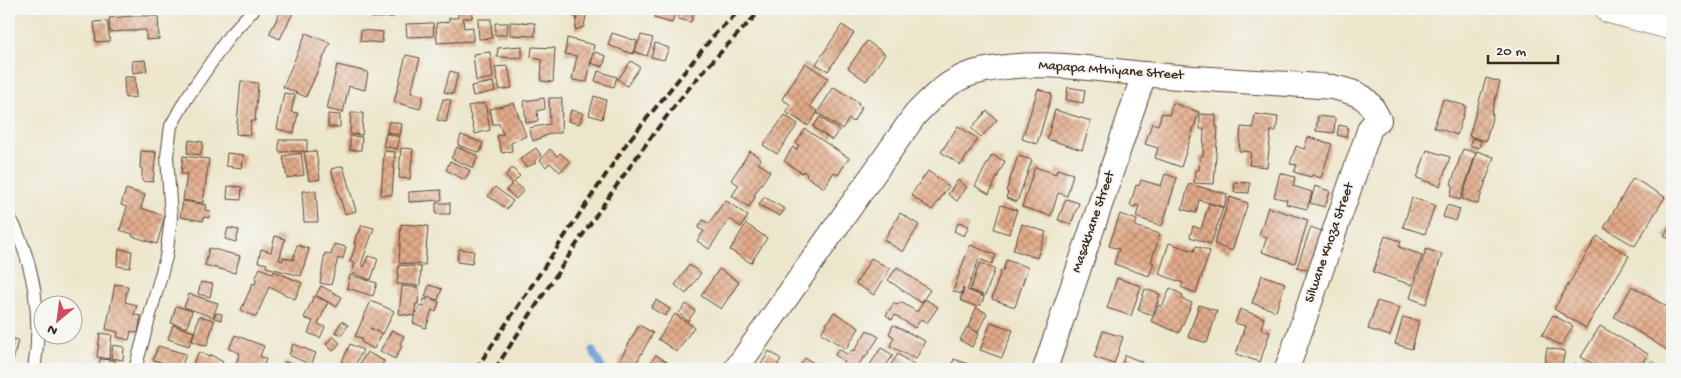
<svg xmlns="http://www.w3.org/2000/svg" width="1681" height="378" viewBox="0 0 1681 378" font-family="'Gochi Hand',sans-serif">
  <style>
    .lines { fill: none; stroke-linecap: round; stroke-linejoin: round }
    .stream { stroke: #6a9dd5; stroke-width: 7 }
    .building { fill: url(#building-cross-hatch) }
    .service-casing { stroke: #564638; stroke-width: 14 }
    .minor-casing { stroke: #564638; stroke-width: 26 }
    .tertiary-casing { stroke: #564638; stroke-width: 29 }
    .service { stroke: #fff; stroke-width: 12 }
    .minor { stroke: #fff; stroke-width: 24 }
    .tertiary { stroke: #fff; stroke-width: 28 }
    .rail { stroke: #3b2a1e; stroke-width: 4; stroke-dasharray: 8 4; stroke-linecap: butt }
    .labels { text-anchor: middle; dominant-baseline: central; stroke-width: 4; stroke-linejoin: round; paint-order: stroke }
    .street-label { font-size: 14px; fill: #3b2a1e; stroke: #f6f6f2 }
  </style>
  <defs>
    <pattern id="building-cross-hatch" width="8" height="8" patternUnits="userSpaceOnUse" patternTransform="scale(1.25)"><rect width="8" height="8" fill="#e2ab89"/><path d="M0 0l8 8M0 8l8-8" fill="none" stroke="#b88b6f"/></pattern>
  </defs>
  <rect width="100%" height="100%" fill="#f6f6f2"/>
  <filter id="ink" filterUnits="userSpaceOnUse"><feTurbulence type="fractalNoise" baseFrequency=".02" numOctaves="2"/><feDisplacementMap in="SourceGraphic" scale="10" xChannelSelector="R" yChannelSelector="G"/><feConvolveMatrix kernelMatrix="1 2 1 2 8 2 1 2 1" color-interpolation-filters="sRGB"/></filter>
  <filter id="wash" filterUnits="userSpaceOnUse"><feTurbulence type="fractalNoise" baseFrequency=".0096" numOctaves="4" result="noise"/><feDisplacementMap in="SourceGraphic" scale="20" xChannelSelector="R" yChannelSelector="G"/><feGaussianBlur stdDeviation="1.12" result="paint"/><feColorMatrix in="noise" values="0 0 0 0 0 0 0 0 0 0 0 0 0 0 0 0 0 1.4 0 .05"/><feComposite in="paint" operator="in"/></filter>
  <g filter="url(#wash)">
    <rect width="100%" height="100%" fill="#ece6cb"/>
    <g class="lines">
      <polyline class="stream" points="592,350 603,369"/>
    </g>
    <g id="blocks">
      <g class="building">
        <polygon points="282,9 295,9 280,39 269,34"/>
        <polygon points="372,9 394,9 394,17 372,18"/>
        <rect x="406" y="9" width="25" height="2"/>
        <polygon points="458,9 472,9 472,18 463,18 464,28 473,27 473,41 437,43 436,23 449,22 449,18 458,18"/>
        <polygon points="573,9 584,9 583,13 586,15 584,27 575,30 577,16 573,17"/>
        <polygon points="657,9 676,10 672,23 654,18"/>
        <polygon points="680,9 694,9 691,22 678,19"/>
        <polygon points="133,16 158,16 159,39 146,40 146,30 110,32 109,18"/>
        <polygon points="478,19 491,19 492,38 479,39"/>
        <polygon points="107,21 110,41 96,42 94,22"/>
        <polygon points="510,22 535,23 535,36 510,35"/>
        <polygon points="433,23 434,36 407,37 406,24"/>
        <polygon points="495,23 508,23 507,35 495,35"/>
        <polygon points="842,25 854,33 828,71 816,64"/>
        <polygon points="361,30 383,32 382,43 360,41"/>
        <polygon points="306,33 330,43 306,97 283,87"/>
        <polygon points="612,33 637,41 633,54 608,45"/>
        <polygon points="641,35 653,38 647,56 635,52"/>
        <polygon points="567,38 594,45 587,82 572,80 577,56 565,54"/>
        <polygon points="867,41 885,54 866,81 848,68"/>
        <polygon points="655,43 669,48 664,60 651,57"/>
        <polygon points="522,46 522,58 497,57 498,48"/>
        <polygon points="532,47 555,48 553,82 541,81 542,60 531,57"/>
        <polygon points="490,52 493,78 476,81 473,54"/>
        <polygon points="595,52 606,56 603,67 591,63"/>
        <polygon points="406,55 420,58 411,93 423,96 420,109 394,102"/>
        <polygon points="145,60 147,71 133,73 132,61"/>
        <polygon points="631,61 640,67 627,86 618,79"/>
        <polygon points="805,63 828,78 810,106 818,112 808,126 786,112 791,105 782,99"/>
        <polygon points="337,65 368,72 365,90 349,86 343,113 327,109"/>
        <polygon points="508,66 512,88 500,90 495,67"/>
        <polygon points="450,71 458,73 453,94 444,92"/>
        <polygon points="598,71 617,77 614,87 595,81"/>
        <polygon points="124,77 135,77 136,97 125,98"/>
        <polygon points="1486,78 1500,82 1491,114 1493,114 1486,141 1469,136"/>
        <polygon points="241,81 258,83 255,121 251,121 250,135 236,134"/>
        <polygon points="493,82 495,91 473,96 471,86"/>
        <polygon points="834,87 859,103 858,105 862,107 853,122 849,119 842,129 817,113"/>
        <polygon points="1068,87 1085,90 1083,103 1066,100"/>
        <polygon points="1038,89 1052,94 1037,144 1022,139"/>
        <polygon points="284,93 295,95 291,112 298,113 294,133 277,129"/>
        <polygon points="594,96 606,100 602,119 589,115"/>
        <polygon points="544,98 545,109 537,111 538,121 526,123 524,101"/>
        <polygon points="549,98 562,98 561,133 552,133 533,141 529,128 550,124"/>
        <polygon points="443,99 451,100 446,122 437,120"/>
        <polygon points="1443,99 1466,106 1457,135 1434,127"/>
        <polygon points="485,103 490,130 475,134 468,106"/>
        <polygon points="514,103 526,136 511,143 512,151 502,153 497,136 503,134 499,124 493,124 490,109"/>
        <polygon points="1173,103 1199,112 1181,167 1155,158 1158,148 1145,144 1152,123 1158,125 1162,113 1169,115"/>
        <polygon points="571,110 583,113 579,124 568,121"/>
        <polygon points="1055,110 1091,121 1082,150 1047,139"/>
        <polygon points="987,111 997,120 981,137 971,128"/>
        <polygon points="351,113 363,113 362,135 350,134"/>
        <polygon points="328,114 340,115 340,127 328,127"/>
        <polygon points="1200,114 1216,115 1216,127 1218,127 1214,184 1194,183 1195,170 1199,170 1200,156 1203,156 1204,129 1200,129"/>
        <polygon points="1255,114 1278,117 1276,131 1271,131 1267,167 1249,165 1251,152 1239,151 1241,127 1253,128"/>
        <polygon points="785,115 798,124 777,154 763,145"/>
        <polygon points="1318,116 1335,118 1334,133 1316,131"/>
        <polygon points="820,117 839,130 832,140 813,127"/>
        <polygon points="389,121 402,124 400,135 387,132"/>
        <polygon points="1339,125 1348,127 1346,137 1337,135"/>
        <polygon points="958,126 978,139 961,165 941,152"/>
        <polygon points="805,129 849,158 838,175 834,172 824,188 806,176 807,174 803,171 802,173 784,161 793,147 796,150 799,145 796,143"/>
        <polygon points="386,133 400,137 397,149 383,146"/>
        <polygon points="461,135 483,143 480,153 458,145"/>
        <polygon points="350,136 362,137 361,150 350,150"/>
        <polygon points="1308,137 1332,144 1321,178 1312,175 1311,177 1294,172 1297,165 1290,164 1296,146 1304,149"/>
        <polygon points="1472,138 1481,141 1479,148 1470,145"/>
        <polygon points="189,140 203,142 201,155 187,153"/>
        <polygon points="279,140 307,140 307,151 279,152"/>
        <polygon points="457,147 478,156 473,168 451,158"/>
        <polygon points="401,148 413,149 410,179 399,178"/>
        <polygon points="536,148 541,155 534,161 536,163 526,167 520,159"/>
        <polygon points="550,149 557,156 560,153 570,162 560,172 550,163 546,167 540,160"/>
        <polygon points="1463,149 1476,153 1460,200 1450,196 1453,185 1451,184"/>
        <polygon points="1427,150 1450,157 1440,186 1417,178"/>
        <polygon points="141,151 156,152 153,182 142,181 142,168 140,168"/>
        <polygon points="316,151 320,179 309,181 304,152"/>
        <polygon points="384,151 395,152 392,195 381,195"/>
        <polygon points="750,151 761,159 758,163 770,171 754,195 756,196 749,207 732,196 739,185 731,180"/>
        <polygon points="1477,151 1494,157 1478,204 1462,199"/>
        <polygon points="227,153 244,155 242,168 226,166"/>
        <polygon points="301,153 304,175 287,178 283,156"/>
        <polygon points="992,155 1005,161 989,194 975,186"/>
        <polygon points="183,156 209,159 203,203 183,200 187,174 181,174"/>
        <polygon points="1018,156 1032,160 1017,202 1006,198 1008,192 1006,191"/>
        <polygon points="450,161 470,170 465,180 446,170"/>
        <polygon points="343,166 356,211 345,214 331,169"/>
        <polygon points="1035,167 1056,174 1057,169 1073,174 1067,196 1058,193 1051,216 1022,207"/>
        <polygon points="512,168 520,176 514,182 524,190 516,199 506,190 513,183 505,176"/>
        <polygon points="928,171 949,186 932,210 911,195"/>
        <polygon points="1280,173 1295,177 1293,186 1312,192 1307,209 1286,204 1287,200 1274,197"/>
        <polygon points="1165,174 1177,178 1162,226 1136,217 1139,206 1136,205 1135,207 1130,206 1136,185 1139,186 1141,180 1161,186"/>
        <polygon points="1633,178 1665,197 1635,246 1604,228"/>
        <polygon points="958,180 967,187 957,201 948,194"/>
        <polygon points="1235,182 1250,183 1249,193 1234,192"/>
        <polygon points="1189,184 1227,194 1224,207 1199,200 1196,213 1182,209"/>
        <polygon points="228,186 242,187 241,200 227,199"/>
        <polygon points="1315,186 1330,191 1325,207 1310,203"/>
        <polygon points="495,187 513,201 507,209 488,196"/>
        <polygon points="126,189 145,195 141,208 165,216 157,244 132,236 133,234 120,230 127,207 121,205"/>
        <polygon points="441,190 442,200 409,202 409,192"/>
        <polygon points="302,191 316,191 318,222 304,222"/>
        <polygon points="764,197 785,209 780,216 759,205"/>
        <polygon points="1230,197 1248,203 1232,251 1214,244"/>
        <polygon points="1412,198 1435,205 1425,234 1403,227"/>
        <polygon points="1066,199 1079,203 1071,224 1058,220"/>
        <polygon points="725,200 748,216 741,227 730,219 709,249 697,241 704,231 698,228 703,220 709,224"/>
        <polygon points="183,201 206,205 205,210 210,211 209,218 204,217 203,221 180,217"/>
        <rect x="436" y="203" width="14" height="11"/>
        <polygon points="1209,203 1223,208 1211,244 1190,237 1193,226 1201,229"/>
        <polygon points="1001,205 1017,210 1009,234 994,229"/>
        <polygon points="1447,205 1460,209 1456,221 1443,217"/>
        <polygon points="1268,207 1308,220 1295,263 1262,252 1267,237 1259,235"/>
        <polygon points="900,213 919,225 903,252 884,240"/>
        <polygon points="1120,214 1137,220 1135,226 1160,234 1151,262 1154,263 1149,276 1114,264 1119,249 1109,246"/>
        <polygon points="959,222 969,226 964,236 954,231"/>
        <polygon points="1672,222 1672,241 1664,236"/>
        <polygon points="401,224 428,226 425,265 399,263"/>
        <polygon points="746,224 767,238 751,263 730,250"/>
        <polygon points="1022,224 1046,232 1037,258 1013,250"/>
        <polygon points="362,225 374,228 361,265 364,267 368,256 378,259 371,280 352,273 355,263 350,262 356,244 354,244 357,233 359,233"/>
        <polygon points="1311,227 1324,232 1310,271 1297,267"/>
        <polygon points="228,228 239,230 236,242 225,239"/>
        <polygon points="275,236 285,239 279,260 283,261 283,257 293,260 297,245 309,249 301,276 266,267 267,264 258,262 261,249 271,252"/>
        <polygon points="1385,236 1401,241 1399,247 1422,255 1412,285 1373,272"/>
        <polygon points="1597,236 1629,256 1586,328 1554,309"/>
        <polygon points="1169,243 1194,251 1196,246 1210,251 1196,293 1181,287 1183,283 1159,274"/>
        <polygon points="334,244 346,247 343,259 338,258 331,285 320,283 325,253 331,255"/>
        <polygon points="970,245 996,255 992,264 979,259 967,290 984,297 981,305 979,304 977,307 960,300 964,289 963,288 961,294 953,291"/>
        <polygon points="209,248 240,256 235,273 205,265"/>
        <polygon points="119,249 132,251 130,268 117,266"/>
        <polygon points="459,249 474,251 472,264 457,262"/>
        <polygon points="1426,249 1442,254 1426,304 1410,298"/>
        <polygon points="871,258 890,269 874,295 856,284"/>
        <polygon points="1006,260 1028,267 1015,307 992,299 1001,270 1003,271"/>
        <polygon points="980,263 995,269 985,296 970,290"/>
        <polygon points="399,265 421,267 420,286 397,284"/>
        <polygon points="689,265 701,273 686,294 675,285"/>
        <polygon points="897,267 930,290 921,303 888,280"/>
        <polygon points="260,268 273,274 274,271 302,283 295,299 269,287 256,317 241,310 253,283 255,284 257,280 255,279"/>
        <polygon points="719,269 739,282 721,309 701,296"/>
        <polygon points="350,275 377,283 373,296 347,288"/>
        <polygon points="1262,275 1285,283 1276,311 1252,303"/>
        <polygon points="1117,278 1141,286 1131,316 1107,308"/>
        <polygon points="201,282 213,284 210,297 198,294"/>
        <polygon points="115,284 128,286 125,302 137,305 134,315 141,316 138,333 131,331 129,340 117,337 118,332 106,329"/>
        <polygon points="429,285 442,289 438,300 428,297 439,302 436,312 432,310 426,328 413,323 416,311 418,312 420,306 424,307 425,306 422,305 424,299 427,300 428,298 425,297"/>
        <polygon points="321,286 342,297 337,307 316,295"/>
        <polygon points="402,286 419,288 418,304 416,304 414,316 399,314"/>
        <polygon points="1632,286 1672,310 1672,353 1614,317"/>
        <polygon points="1170,288 1183,295 1182,299 1192,303 1179,333 1151,321 1159,305 1162,307"/>
        <polygon points="1145,289 1160,294 1153,315 1138,310"/>
        <polygon points="189,294 218,303 213,317 184,307"/>
        <polygon points="314,296 328,302 318,324 325,327 320,338 308,333 313,321 304,318"/>
        <polygon points="925,299 938,307 927,323 921,319 915,328 895,315 892,320 886,315 894,303 898,305 901,302 917,312"/>
        <polygon points="656,300 670,309 665,316 651,308"/>
        <polygon points="371,301 394,311 383,334 370,328 382,334 374,349 361,342 362,339 355,336"/>
        <polygon points="1377,301 1400,308 1390,336 1368,329"/>
        <polygon points="686,304 695,311 688,321 679,313"/>
        <polygon points="1199,305 1217,311 1207,343 1188,337"/>
        <polygon points="176,306 192,311 187,328 171,323"/>
        <polygon points="976,308 987,313 978,332 968,327"/>
        <polygon points="1240,309 1264,318 1261,329 1270,332 1260,362 1236,354 1245,326 1235,323"/>
        <polygon points="834,312 859,328 846,349 821,333"/>
        <polygon points="216,313 222,314 221,320 214,318"/>
        <polygon points="675,314 694,327 677,352 658,339"/>
        <polygon points="1553,315 1573,326 1561,346 1542,335"/>
        <polygon points="199,316 214,320 207,346 192,341"/>
        <polygon points="1403,317 1419,321 1412,349 1395,344"/>
        <polygon points="342,321 348,325 342,335 335,332"/>
        <polygon points="991,322 1013,330 1002,358 980,350"/>
        <polygon points="173,325 194,332 189,346 168,339"/>
        <polygon points="639,325 653,333 633,369 615,369"/>
        <polygon points="893,325 925,341 916,359 890,346 894,337 889,334"/>
        <polygon points="1600,326 1648,354 1639,369 1602,369 1581,357"/>
        <polygon points="967,327 979,333 972,347 960,340"/>
        <polygon points="392,330 404,336 400,344 402,346 395,359 380,351"/>
        <polygon points="867,330 879,337 865,358 864,357 856,369 850,369 843,364 845,362 835,355 839,349 848,355 852,350 854,351"/>
        <polygon points="1103,331 1123,337 1114,364 1094,357"/>
        <polygon points="100,333 112,335 109,359 97,357"/>
        <polygon points="235,335 264,346 260,356 266,359 262,369 234,369 240,353 229,349"/>
        <polygon points="333,336 340,343 333,351 326,344"/>
        <polygon points="9,338 18,340 12,365 9,365"/>
        <polygon points="293,344 316,353 311,365 289,355"/>
        <polygon points="350,344 363,350 353,369 347,369 340,366"/>
        <polygon points="113,345 124,347 123,360 111,358"/>
        <polygon points="158,346 186,354 181,368 153,360"/>
        <polygon points="881,348 893,355 884,369 867,369"/>
        <polygon points="1547,348 1565,351 1561,369 1544,366"/>
        <polygon points="769,351 781,359 775,369 761,369 759,368"/>
        <polygon points="199,352 209,357 211,355 223,362 219,369 204,369 193,363"/>
        <polygon points="367,352 384,361 381,367 385,369 360,369 363,365 360,363"/>
        <polygon points="898,354 919,369 888,369"/>
        <polygon points="656,355 678,369 646,369"/>
        <polygon points="1125,355 1142,362 1139,369 1120,369"/>
        <polygon points="805,358 824,369 798,369"/>
        <polygon points="100,359 115,360 114,369 99,369"/>
        <polygon points="954,359 968,364 966,369 950,369"/>
        <polygon points="1651,361 1665,369 1646,369"/>
        <polygon points="285,362 300,367 299,369 283,369"/>
        <polygon points="1151,363 1160,367 1159,369 1149,369"/>
        <polygon points="1575,363 1585,369 1572,369"/>
      </g>
    </g>
  </g>
  <g filter="url(#ink)">
    <use href="#blocks" fill-opacity="0" stroke="#564638" stroke-width="1"/>
    <g class="lines">
      <g class="service-casing">
        <g id="service">
          <path d="M9 216C34 261 43 318 34 369"/>
          <polyline points="135,369 166,257 171,218 167,156 171,126 186,99 230,35 254,9"/>
        </g>
      </g>
      <g class="minor-casing">
        <g id="minor">
          <path d="M736 369 915 115C932 97 949 80 973 73 1029 58 1086 68 1143 74 1206 80 1269 82 1333 87 1359 94 1367 94 1379 120L1370 128 1287 369"/>
          <polyline points="1045,369 1144,74"/>
        </g>
      </g>
      <g class="tertiary-casing">
        <polyline id="tertiary" points="1609,9 1672,26"/>
      </g>
      <use href="#service" class="service"/>
      <use href="#minor" class="minor"/>
      <use href="#tertiary" class="tertiary"/>
      <g class="rail">
        <polyline points="476,369 627,143 715,34 741,9"/>
        <path d="M495 369C552 281 609 192 673 108 700 73 731 41 762 9"/>
      </g>
    </g>
  </g>
  <g class="labels">
    <g class="street-label">
      <text transform="translate(1111 71) rotate(4)">Mapapa Mthiyane Street</text>
      <text transform="translate(1094 222) rotate(-71)">Masakhane Street</text>
      <text transform="translate(1330 243) rotate(-71)">Silwane Khoza Street</text>
    </g>
  </g>
  <rect width="1681" height="378" fill="none" stroke="#f6f6f2" stroke-width="30"/>
  <g transform="translate(58 320) rotate(209)"><circle r="24" fill="#f6f6f2" stroke="#aba49d"/>
  <path d="M0-4L9 19L0 12L-9 19Z" fill="#d1495b"/>
  <text y="-8" font-size="14" font-weight="bold" text-anchor="middle" fill="#3b2a1e">N</text>
  </g>
  <path d="M1488 55v8h70v-8" fill="none" stroke="#3b2a1e" stroke-width="2.5"/>
  <text x="1496" y="55" font-size="15" fill="#3b2a1e" stroke="#f6f6f2" stroke-width="4" paint-order="stroke">20 m</text>
</svg>
